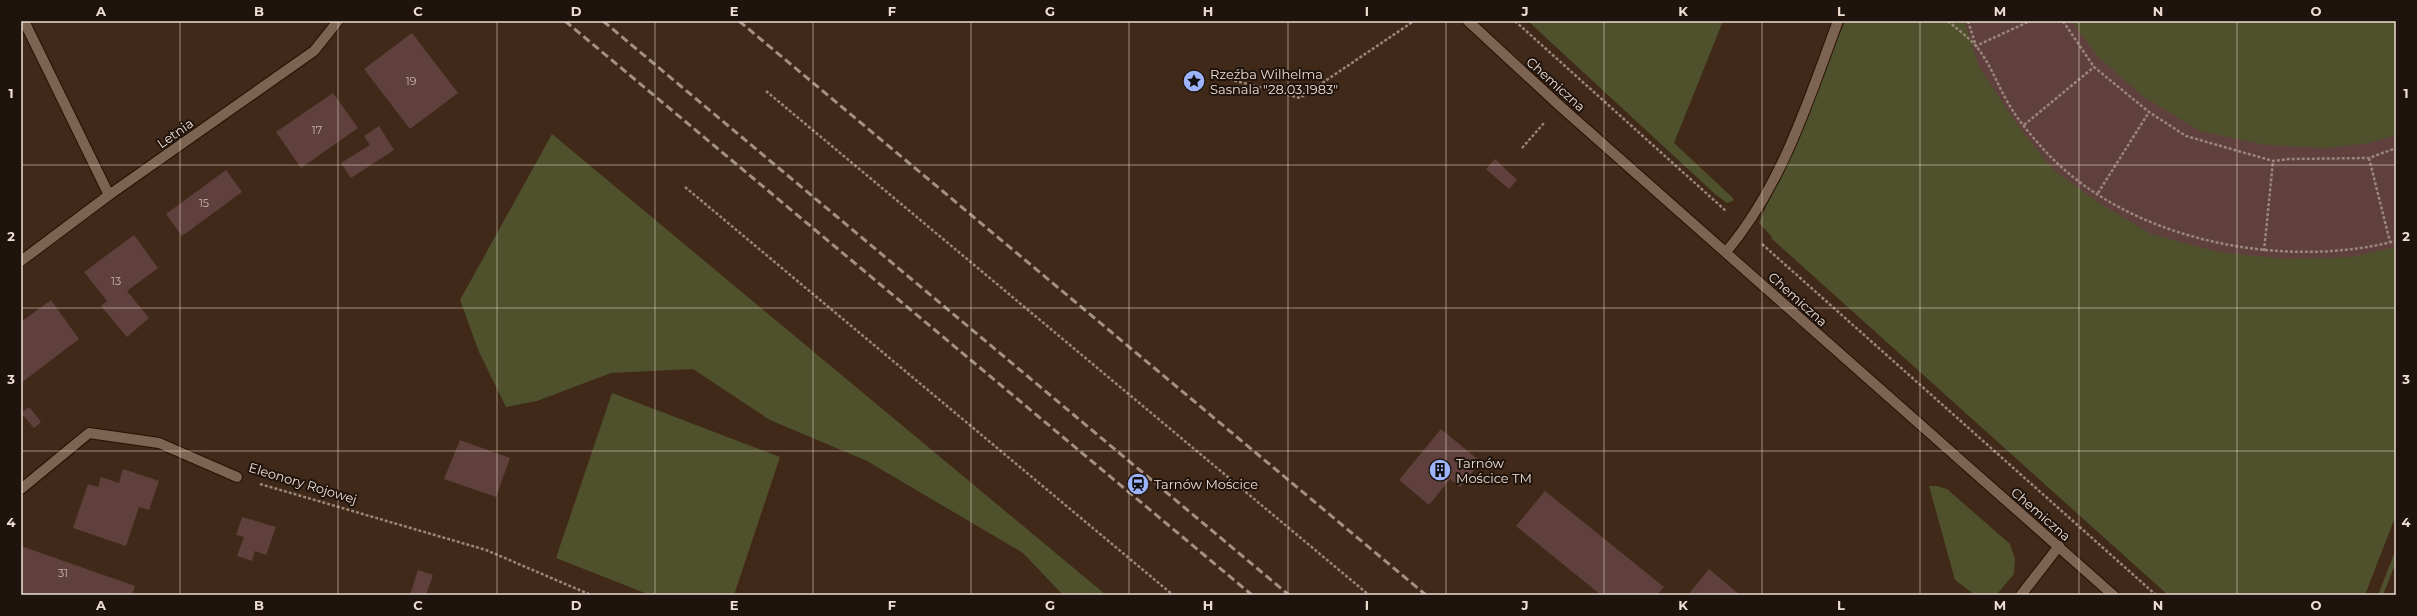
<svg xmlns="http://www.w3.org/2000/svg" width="2417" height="616" viewBox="0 0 2417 616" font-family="Montserrat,sans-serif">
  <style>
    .green { fill: #4e512c }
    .building { fill: #5f403d }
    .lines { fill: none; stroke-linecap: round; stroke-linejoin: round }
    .lane-casing { stroke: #261103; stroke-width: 12 }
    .street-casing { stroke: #261103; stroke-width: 12 }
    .path { stroke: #998679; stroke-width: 2.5; stroke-dasharray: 3 2; stroke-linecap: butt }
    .lane { stroke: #7d6351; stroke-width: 10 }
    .street { stroke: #7d6351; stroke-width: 10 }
    .rail { stroke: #a39083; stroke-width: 3; stroke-dasharray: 8 4; stroke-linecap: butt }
    .grid { fill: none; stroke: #eeded4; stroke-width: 1; stroke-opacity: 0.55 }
    .labels { text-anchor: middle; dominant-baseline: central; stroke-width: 4; stroke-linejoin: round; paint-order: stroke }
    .number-label { font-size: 11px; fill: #cab6ae }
    .poi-label { font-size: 13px; fill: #eeded4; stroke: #1f140d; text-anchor: start }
    .street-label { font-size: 13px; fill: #eeded4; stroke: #1f140d }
    .neatline { fill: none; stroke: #eeded4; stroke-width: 1.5 }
    .grid-label { font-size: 13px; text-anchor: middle; font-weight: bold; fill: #eeded4 }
  </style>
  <rect width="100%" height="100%" fill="#402918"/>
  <g class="green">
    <polygon points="1528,21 1723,21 1674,143 1733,198 1733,201 1727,203 1715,194"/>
    <polygon points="1845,21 2396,21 2396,515 2365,595 2168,595 1771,238 1772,237 1759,223"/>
    <polygon points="552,134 1106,595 1063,595 1023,553 867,461 770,420 693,369 611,373 537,401 506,407 479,352 460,300"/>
    <polygon points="612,393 780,457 734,595 650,595 556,558"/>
    <polygon points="1929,486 1937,486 1947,489 2010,544 2015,559 2014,574 1996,595 1975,595 1955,580"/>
    <polygon points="2396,549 2396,562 2383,595 2378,595"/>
  </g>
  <g class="building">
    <polygon points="1964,21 2072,21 2097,56 2144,97 2200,131 2266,145 2326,148 2369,143 2396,135 2396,247 2351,257 2286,259 2218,252 2151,234 2101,204 2054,171 2018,126 1979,67"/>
    <polygon points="412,33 458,93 410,129 364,69"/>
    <polygon points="333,93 358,128 301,168 276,132"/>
    <polygon points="379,126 394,150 351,178 341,163 370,145 364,136"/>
    <polygon points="1495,159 1517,180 1509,189 1486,169"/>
    <polygon points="226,170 242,192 182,236 166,214"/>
    <polygon points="134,235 158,268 127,291 149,318 127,337 101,306 107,301 84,272"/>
    <polygon points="51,300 79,339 21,383 21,322"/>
    <polygon points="29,407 41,422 34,428 21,413"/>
    <polygon points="1441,429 1481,462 1460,487 1450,479 1429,505 1399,480"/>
    <polygon points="460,440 510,458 496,497 444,479"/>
    <polygon points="123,469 159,481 149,510 139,507 126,546 73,528 88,484 98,487 101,477 119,483"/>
    <polygon points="1545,491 1664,587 1657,595 1601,595 1516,526"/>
    <polygon points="242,517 276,527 266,555 255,551 252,561 237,556 244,537 236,535"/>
    <polygon points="21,546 135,586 132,595 21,595"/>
    <polygon points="1709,569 1740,595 1688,595"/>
    <polygon points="418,570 433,575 426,595 410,595"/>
  </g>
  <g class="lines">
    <g class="lane-casing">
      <g id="lane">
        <polyline points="24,21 109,195"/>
        <path d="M1726 252C1782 186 1808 101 1838 21"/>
        <polyline points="21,489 89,433 159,443 237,477"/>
        <polyline points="2021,595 2059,546"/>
      </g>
    </g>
    <g class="street-casing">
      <g id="street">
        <polyline points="1468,21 1560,106 2113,595"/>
        <polyline points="21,261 109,195 314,51 338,21"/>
      </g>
    </g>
    <g class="path">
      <polyline points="1515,21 1726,211"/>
      <path d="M1948 21C1957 29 1967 36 1975 45 1991 63 1999 90 2013 111 2022 125 2035 140 2047 153 2130 241 2282 270 2396 241"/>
      <polyline points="1968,21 1976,46 2030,21"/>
      <polyline points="2063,21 2094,67 2149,112 2186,136 2273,161 2289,159 2369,158 2396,148"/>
      <polyline points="1210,74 1300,98 1414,21"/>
      <polyline points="766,91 1369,595"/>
      <polyline points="2024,125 2094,67"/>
      <polyline points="1522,148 1544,123"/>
      <polyline points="2369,158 2390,242"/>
      <polyline points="685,187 1173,595"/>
      <polyline points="2098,193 2149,112"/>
      <polyline points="1762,244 2156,595"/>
      <polyline points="2264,251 2273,161"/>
      <polyline points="260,484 486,550 591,595"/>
    </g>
    <use href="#lane" class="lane"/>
    <use href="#street" class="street"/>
    <g class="rail">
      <polyline points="565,21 1252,595"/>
      <polyline points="603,21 1289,595"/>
      <polyline points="739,21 1426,595"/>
    </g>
  </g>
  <path class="grid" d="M180 21V595M338 21V595M497 21V595M655 21V595M813 21V595M971 21V595M1129 21V595M1288 21V595M1446 21V595M1604 21V595M1762 21V595M1920 21V595M2079 21V595M2237 21V595M21 165H2396M21 308H2396M21 451H2396"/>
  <defs>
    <g id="sight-disc" transform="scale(1.15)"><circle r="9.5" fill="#9db4fd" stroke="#1f140d"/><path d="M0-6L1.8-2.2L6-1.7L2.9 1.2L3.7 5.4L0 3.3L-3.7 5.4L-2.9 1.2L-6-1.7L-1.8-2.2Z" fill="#111"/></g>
    <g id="building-disc" transform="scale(1.15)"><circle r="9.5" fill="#9db4fd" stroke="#1f140d"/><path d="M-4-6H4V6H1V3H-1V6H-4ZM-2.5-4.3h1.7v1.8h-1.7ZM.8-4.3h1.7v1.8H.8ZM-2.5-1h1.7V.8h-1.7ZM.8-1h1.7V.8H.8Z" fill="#111"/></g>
    <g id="station-disc" transform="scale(1.15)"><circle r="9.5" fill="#9db4fd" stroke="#1f140d"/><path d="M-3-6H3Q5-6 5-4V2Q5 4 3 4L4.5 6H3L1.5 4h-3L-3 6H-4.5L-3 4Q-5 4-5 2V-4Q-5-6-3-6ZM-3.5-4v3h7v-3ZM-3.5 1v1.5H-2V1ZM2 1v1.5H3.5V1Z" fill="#111"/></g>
  </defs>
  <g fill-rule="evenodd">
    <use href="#sight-disc" x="1194" y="81"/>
    <use href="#building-disc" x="1440" y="470"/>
    <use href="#station-disc" x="1138" y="484"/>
  </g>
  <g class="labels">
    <g class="number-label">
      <text x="411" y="81">19</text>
      <text x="317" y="130">17</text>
      <text x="204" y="203">15</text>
      <text x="116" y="281">13</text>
      <text x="63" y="573">31</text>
    </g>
    <g class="poi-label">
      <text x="1210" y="74">Rzeźba Wilhelma<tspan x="1210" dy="15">Sasnala "28.03.1983"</tspan></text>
      <text x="1456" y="463">Tarnów<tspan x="1456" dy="15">Mościce TM</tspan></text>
      <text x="1154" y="484">Tarnów Mościce</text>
    </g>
    <g class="street-label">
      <text transform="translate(1556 84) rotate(42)">Chemiczna</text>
      <text transform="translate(175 133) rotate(-35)">Letnia</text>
      <text transform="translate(1798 299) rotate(42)">Chemiczna</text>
      <text transform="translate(303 483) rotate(17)">Eleonory Rojowej</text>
      <text transform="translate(2041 514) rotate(41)">Chemiczna</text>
    </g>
  </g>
  <rect width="2417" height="616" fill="none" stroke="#1f140d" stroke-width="44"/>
  <rect x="22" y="22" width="2373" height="572" class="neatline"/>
  <g class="grid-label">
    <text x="101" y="16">A</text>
    <text x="259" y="16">B</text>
    <text x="418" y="16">C</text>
    <text x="576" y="16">D</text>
    <text x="734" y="16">E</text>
    <text x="892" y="16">F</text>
    <text x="1050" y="16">G</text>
    <text x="1208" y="16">H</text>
    <text x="1367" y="16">I</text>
    <text x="1525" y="16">J</text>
    <text x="1683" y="16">K</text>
    <text x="1841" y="16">L</text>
    <text x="2000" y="16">M</text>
    <text x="2158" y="16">N</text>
    <text x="2316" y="16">O</text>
    <text x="11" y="98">1</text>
    <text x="2406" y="98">1</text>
    <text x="11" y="241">2</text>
    <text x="2406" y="241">2</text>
    <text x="11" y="384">3</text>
    <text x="2406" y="384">3</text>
    <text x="11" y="527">4</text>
    <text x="2406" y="527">4</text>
    <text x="101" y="610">A</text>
    <text x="259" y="610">B</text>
    <text x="418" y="610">C</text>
    <text x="576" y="610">D</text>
    <text x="734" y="610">E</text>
    <text x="892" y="610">F</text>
    <text x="1050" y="610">G</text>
    <text x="1208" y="610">H</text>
    <text x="1367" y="610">I</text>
    <text x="1525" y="610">J</text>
    <text x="1683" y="610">K</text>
    <text x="1841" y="610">L</text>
    <text x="2000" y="610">M</text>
    <text x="2158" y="610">N</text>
    <text x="2316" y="610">O</text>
  </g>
</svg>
